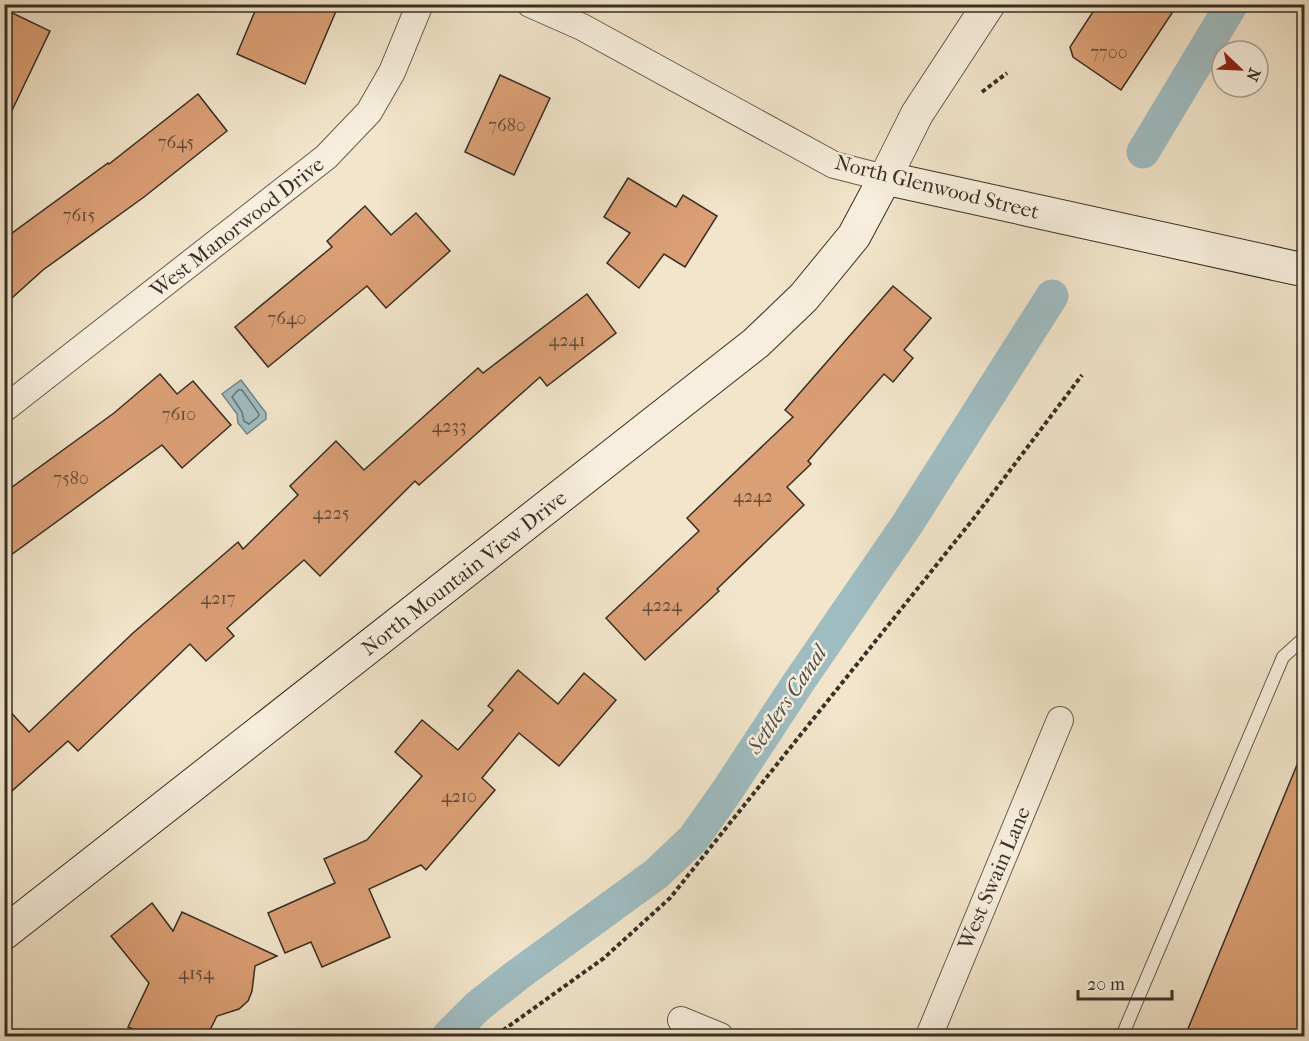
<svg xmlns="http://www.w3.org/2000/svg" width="1309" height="1041" viewBox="0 0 1309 1041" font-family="'IM FELL French Canon',serif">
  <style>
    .water { fill: #9fbcc1; stroke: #768483; stroke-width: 1.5 }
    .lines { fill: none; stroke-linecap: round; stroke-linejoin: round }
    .shore { stroke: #6c7673; stroke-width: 1.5 }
    .canal { stroke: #9fbcc1; stroke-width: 33 }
    .building { fill: #db9f76; stroke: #382f25; stroke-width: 1.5 }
    .service-casing { stroke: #665c4e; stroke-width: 14 }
    .minor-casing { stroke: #665c4e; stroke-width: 28 }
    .tertiary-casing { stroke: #665c4e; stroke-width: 34 }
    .secondary-casing { stroke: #382f25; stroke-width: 35 }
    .path { stroke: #382f25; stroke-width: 4; stroke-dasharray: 4.5 3; stroke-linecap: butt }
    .service { stroke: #f7eedd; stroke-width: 12 }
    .minor { stroke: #f7eedd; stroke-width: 26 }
    .tertiary { stroke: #f7eedd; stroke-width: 32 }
    .secondary { stroke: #f7eedd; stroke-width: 33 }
    .labels { text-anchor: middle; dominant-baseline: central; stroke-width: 5; stroke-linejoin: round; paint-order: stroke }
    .number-label { font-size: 18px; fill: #614b39 }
    .street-label { font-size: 21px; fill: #382f25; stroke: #f7eedd }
    .water-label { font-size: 22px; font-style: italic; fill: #52524c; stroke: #f7eedd }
  </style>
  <rect width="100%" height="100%" fill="#f2e5cb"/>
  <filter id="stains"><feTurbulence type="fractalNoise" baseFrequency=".00333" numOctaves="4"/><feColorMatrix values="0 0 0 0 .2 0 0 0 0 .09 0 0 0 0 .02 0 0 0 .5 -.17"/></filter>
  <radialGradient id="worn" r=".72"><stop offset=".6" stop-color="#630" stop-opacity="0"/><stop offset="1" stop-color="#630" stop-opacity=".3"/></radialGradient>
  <polygon class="water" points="241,380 266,413 266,419 247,434 238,423 237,414 222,394"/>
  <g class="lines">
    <polygon class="shore" points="238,390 242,390 259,414 258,417 249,424 244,421 242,412 232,397"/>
    <g class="canal">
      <polyline points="1143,152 1232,4"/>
      <polyline points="448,1036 477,1007 516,976 656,874 693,839 727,791 798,683 906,526 1052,296"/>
    </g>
  </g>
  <g class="building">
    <polygon points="258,4 339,4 305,84 237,54"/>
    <polygon points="1098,4 1178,4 1121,90 1073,57 1070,47"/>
    <polygon points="4,9 50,31 4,127"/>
    <polygon points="500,75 550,98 514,175 465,152"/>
    <polygon points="198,94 227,131 144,197 43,270 4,305 4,239 108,163 109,164"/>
    <polygon points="628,178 676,207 683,195 717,216 685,267 664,254 639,288 607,263 630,233 604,217"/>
    <polygon points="365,206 391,235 416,213 450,251 386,308 367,286 268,367 235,327 332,247 327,241"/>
    <polygon points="893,286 931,318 904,350 913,358 893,382 884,374 808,461 811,464 787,487 804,505 717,589 719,591 645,660 606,618 699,531 687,518 793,417 785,410"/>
    <polygon points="587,294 616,333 547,386 540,377 419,485 415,481 320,576 304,560 227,628 234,636 206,661 190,644 78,751 68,741 4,798 4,705 29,732 133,633 238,542 243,549 298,495 290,486 336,441 364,470 478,368 483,373"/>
    <polygon points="160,374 177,394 193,381 231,425 182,468 162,445 4,560 4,493 114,413"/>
    <polygon points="518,670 558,704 584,673 616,700 559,766 519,733 482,778 495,790 426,870 421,865 369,889 390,937 322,967 311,942 285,953 268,913 335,883 324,859 367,840 422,776 395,752 422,720 458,750 493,710 488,706"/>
    <polygon points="1304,748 1305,1036 1185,1036"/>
    <polygon points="152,903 173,931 182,912 277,956 255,966 252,991 248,1001 239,1009 217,1016 207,1036 150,1036 128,1027 149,983 111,936"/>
  </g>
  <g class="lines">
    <g class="service-casing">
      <polyline id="service" points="1122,1036 1283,657 1304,638"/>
    </g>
    <g class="minor-casing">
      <g id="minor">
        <polyline points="530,4 582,27 834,165 885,178"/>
        <polyline points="4,409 326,157 369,112 392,72 420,4"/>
        <polyline points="681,1020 720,1036"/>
        <polyline points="929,1036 1060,720"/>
      </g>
    </g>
    <g class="tertiary-casing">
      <polyline id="tertiary" points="885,178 917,114 989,4"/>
    </g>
    <g class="secondary-casing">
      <polyline id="secondary" points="4,933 756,343 804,297 854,236 885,178 1304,270"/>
    </g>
    <g class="path">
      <polyline points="982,92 1007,73"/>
      <polyline points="498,1036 502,1031 604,958 670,898 974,518 1082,375"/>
    </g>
    <use href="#service" class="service"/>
    <use href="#minor" class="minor"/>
    <use href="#tertiary" class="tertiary"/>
    <use href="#secondary" class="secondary"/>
  </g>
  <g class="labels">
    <g class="number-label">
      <text x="1109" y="52">7700</text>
      <text x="507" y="125">7680</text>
      <text x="176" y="142">7645</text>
      <text x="79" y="215">7615</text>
      <text x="287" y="318">7640</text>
      <text x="567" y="340">4241</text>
      <text x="179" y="414">7610</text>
      <text x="449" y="426">4233</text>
      <text x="71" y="478">7580</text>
      <text x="753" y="496">4242</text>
      <text x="331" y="513">4225</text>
      <text x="218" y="598">4217</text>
      <text x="662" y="605">4224</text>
      <text x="459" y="796">4210</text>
      <text x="196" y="973">4154</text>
    </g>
    <g class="street-label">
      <text transform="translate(937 187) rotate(14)">North Glenwood Street</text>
      <text transform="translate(237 227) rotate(-38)">West Manorwood Drive</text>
      <text transform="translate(464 573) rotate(-38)">North Mountain View Drive</text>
      <text transform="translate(994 878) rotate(-67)">West Swain Lane</text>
    </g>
    <g class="water-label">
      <text transform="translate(787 700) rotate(-56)">Settlers Canal</text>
    </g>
  </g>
  <rect width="1309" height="1041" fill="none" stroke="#f2e5cb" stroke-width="24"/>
  <rect x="6" y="6" width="1297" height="1029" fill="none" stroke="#382f25" stroke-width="3"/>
  <rect x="12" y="12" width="1285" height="1017" fill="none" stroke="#382f25" stroke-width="1.5"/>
  <g transform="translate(1240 69) rotate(113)"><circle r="28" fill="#f7eedd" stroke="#aba293" stroke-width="1.5"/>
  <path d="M0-4.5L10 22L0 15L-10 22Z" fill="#8f2418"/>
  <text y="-9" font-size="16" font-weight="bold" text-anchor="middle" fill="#382f25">N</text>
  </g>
  <path d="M1078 990v9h94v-9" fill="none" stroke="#382f25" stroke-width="3"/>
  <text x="1087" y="990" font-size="18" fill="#382f25" stroke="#f7eedd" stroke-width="4.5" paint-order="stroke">20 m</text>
  <rect width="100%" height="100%" filter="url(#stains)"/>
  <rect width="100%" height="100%" fill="url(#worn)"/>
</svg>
